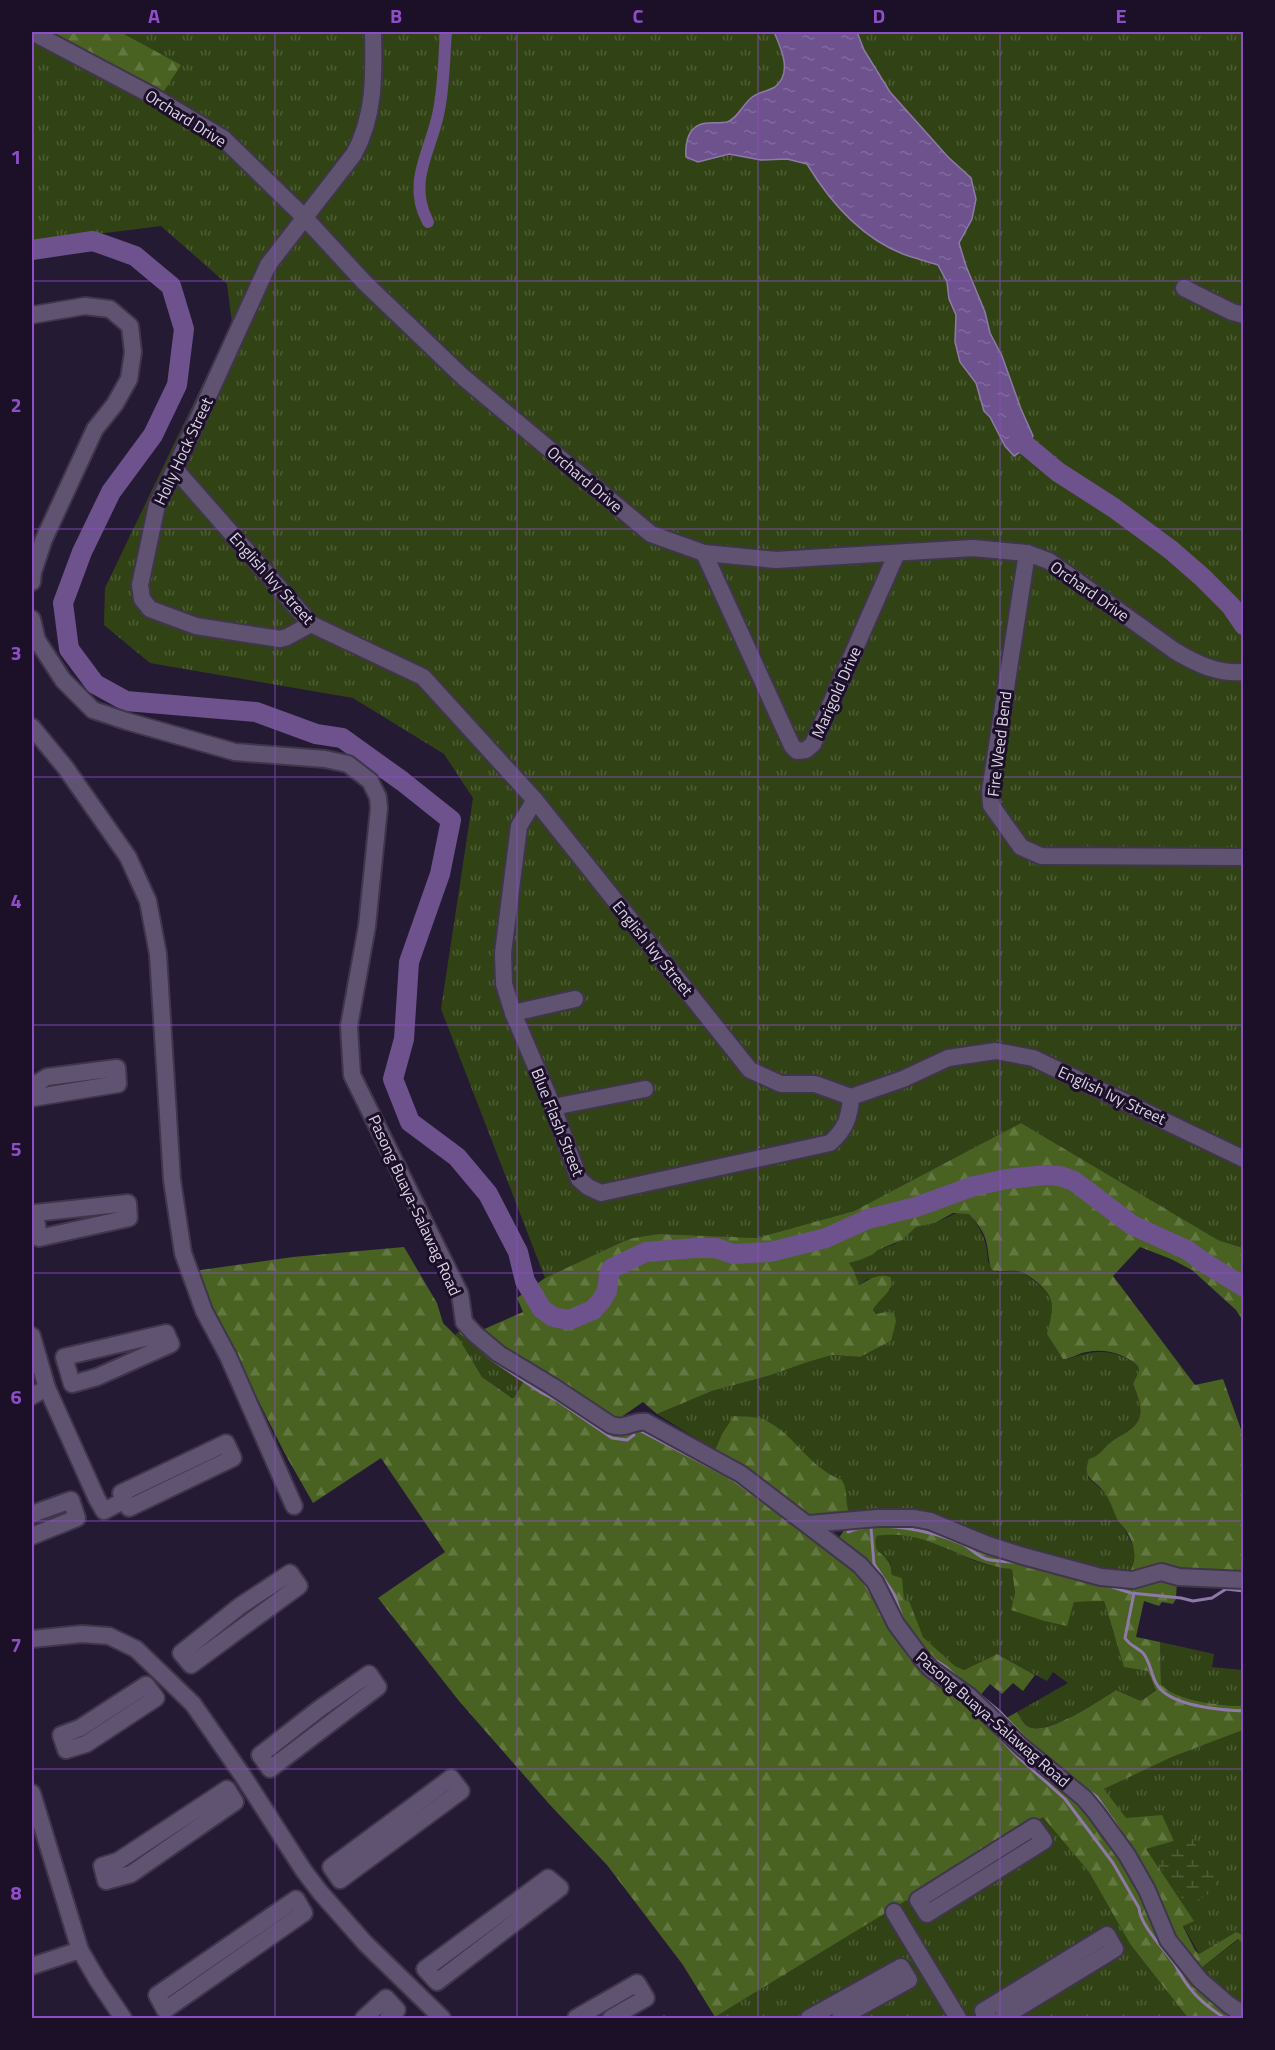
<svg xmlns="http://www.w3.org/2000/svg" width="1275" height="2050" viewBox="0 0 1275 2050" font-family="'Titillium Web',sans-serif">
  <style>
    .grass { fill: url(#grass-tufts) }
    .forest { fill: url(#forest-firs) }
    .wetland { fill: url(#wetland-marsh) }
    .water { fill: url(#water-ripples); stroke: #8e79a8; stroke-width: 1.5 }
    .lines { fill: none; stroke-linecap: round; stroke-linejoin: round }
    .stream { stroke: #8e79a8; stroke-width: 3 }
    .canal { stroke: #6d528d; stroke-width: 12 }
    .river { stroke: #6d528d; stroke-width: 20 }
    .minor-casing { stroke: #3f364b; stroke-width: 20 }
    .minor { stroke: #605371; stroke-width: 16 }
    .grid { fill: none; stroke: #8e4ec7; stroke-width: 1.5; stroke-opacity: 0.55 }
    .labels { text-anchor: middle; dominant-baseline: central; stroke-width: 6; stroke-linejoin: round; paint-order: stroke }
    .street-label { font-size: 16px; fill: #dcd5e6; stroke: #1c1028 }
    .neatline { fill: none; stroke: #8e4ec7; stroke-width: 2 }
    .grid-label { font-size: 20px; text-anchor: middle; font-weight: bold; fill: #8e4ec7 }
  </style>
  <defs>
    <pattern id="grass-tufts" width="24" height="20" patternUnits="userSpaceOnUse" patternTransform="scale(1.5)"><rect width="24" height="20" fill="#314314"/><path d="M3 7l-1-3M5 7V3M7 7l1-3M15 17l-1-3M17 17v-4M19 17l1-3" fill="none" stroke="#4e5d36"/></pattern>
    <pattern id="forest-firs" width="22" height="20" patternUnits="userSpaceOnUse" patternTransform="scale(1.5)"><rect width="22" height="20" fill="#496221"/><path d="M5 1l3.5 6h-7zM16 11l3.5 6h-7z" fill="#637841"/></pattern>
    <pattern id="wetland-marsh" width="20" height="14" patternUnits="userSpaceOnUse" patternTransform="scale(1.5)"><rect width="20" height="14" fill="#314314"/><path d="M1 5h8M5 5V1M11 12h8M15 12V8" fill="none" stroke="#4e5d36"/></pattern>
    <pattern id="water-ripples" width="26" height="14" patternUnits="userSpaceOnUse" patternTransform="scale(1.5)"><rect width="26" height="14" fill="#6d528d"/><path d="M2 4q2-2 4 0t4 0M15 11q2-2 4 0t4 0" fill="none" stroke="#816a9d"/></pattern>
  </defs>
  <rect width="100%" height="100%" fill="#251a33"/>
  <g class="grass">
    <polygon points="32,32 1243,32 1243,1248 1218,1240 1021,1123 854,1211 757,1238 659,1234 624,1241 545,1278 441,1009 473,798 444,754 353,698 150,663 104,625 105,588 232,323 227,284 161,226 32,242"/>
    <path d="M959 1212 969 1214C982 1229 987 1241 988 1262L997 1272C1003 1272 1010 1270 1016 1271 1023 1271 1028 1276 1033 1280 1057 1298 1054 1307 1048 1334L1068 1359C1095 1349 1115 1348 1138 1366L1139 1371 1133 1384C1139 1399 1147 1417 1131 1429 1125 1434 1117 1437 1111 1442 1102 1449 1101 1455 1089 1460L1088 1478 1107 1494 1118 1521 1124 1528 1135 1550 1132 1569 1127 1577 851 1516 846 1507 841 1479 822 1470 773 1425 722 1434 715 1450 657 1414 712 1391 768 1376 808 1362 832 1355 860 1357 891 1341 886 1312 876 1314 873 1310 877 1302 891 1288 868 1279 859 1285 849 1263 860 1260 872 1255 878 1250 895 1244 916 1227 935 1223Z"/>
    <polygon points="462,1329 526,1377 514,1399 482,1377 455,1335"/>
    <path d="M892 1533C924 1536 950 1551 978 1562 989 1566 1001 1567 1012 1569L1015 1593 1012 1610 1044 1621 1067 1625 1074 1602 1104 1601 1114 1635 1148 1671 1156 1689 1141 1701 1116 1690C1099 1700 1048 1736 1029 1727 1023 1724 1020 1717 1017 1712L1068 1683 1053 1672 1047 1681 997 1654 964 1670 955 1666 923 1637 892 1575 890 1562 877 1550 875 1546 876 1536Z"/>
    <path d="M1160 1642 1214 1654 1212 1667 1243 1670V1706C1220 1706 1178 1701 1161 1685Z"/>
    <polygon points="1243,1730 1243,1935 1236,1932 1199,1954 1183,1925 1193,1921 1146,1849 1174,1841 1168,1829 1137,1819 1126,1819 1104,1789 1172,1757"/>
    <polygon points="1043,1816 1089,1872 1130,1944 1188,2018 715,2017"/>
    <polygon points="1239,1939 1243,1943 1243,2013 1196,1972"/>
  </g>
  <g class="forest">
    <polygon points="40,32 120,32 181,65 162,94"/>
    <path d="M1021 1123 1218 1240 1243 1248V1321L1236 1310 1192 1270 1171 1259 1140 1247 1113 1276 1195 1385 1223 1379 1243 1435V1577H1127C1138 1560 1136 1546 1125 1529 1122 1525 1119 1523 1117 1519 1113 1510 1110 1500 1105 1493 1095 1479 1081 1480 1089 1459 1101 1455 1102 1449 1111 1442 1117 1437 1125 1434 1131 1429 1147 1417 1139 1399 1133 1384L1139 1371 1138 1366C1124 1354 1106 1348 1087 1352 1078 1353 1072 1359 1063 1359L1047 1334C1054 1306 1057 1298 1033 1279 1027 1275 1023 1271 1016 1271 1007 1270 1000 1273 992 1270 988 1261 989 1254 987 1245 985 1232 977 1223 969 1214L953 1213 935 1223 916 1227 902 1240 878 1250 872 1255 860 1260 849 1263 853 1269 859 1285C870 1280 877 1273 890 1277 897 1290 879 1298 873 1310L876 1314 886 1312 894 1313 896 1321 891 1341 860 1357 832 1355 808 1362 768 1376 712 1391 657 1414 643 1402 617 1420 507 1349 482 1330 523 1312 517 1298 545 1278 624 1241 634 1238 659 1234 757 1238 854 1211Z"/>
    <polygon points="404,1247 437,1303 443,1323 459,1339 482,1377 512,1398 514,1398 526,1377 615,1435 629,1435 640,1426 733,1475 858,1568 953,1689 1102,1825 1158,1927 1241,2018 1188,2018 1130,1944 1089,1872 1043,1817 715,2017 683,1965 607,1865 551,1806 459,1701 378,1598 445,1552 381,1458 313,1503 284,1452 194,1271 293,1257"/>
    <path d="M734 1416C743 1417 754 1416 762 1419 793 1431 808 1468 841 1479 850 1492 843 1502 851 1516L813 1519C783 1493 750 1469 715 1450L722 1434Z"/>
    <path d="M848 1524 927 1525 1021 1558 1177 1580 1176 1599 1173 1604 1162 1602 1159 1606 1144 1601 1136 1637 1160 1642 1161 1685C1178 1701 1220 1706 1243 1706V1730L1172 1757 1104 1789 1126 1818 1162 1815 1174 1841 1146 1849 1194 1921 1183 1926 1195 1950 1199 1954 1236 1932 1243 1935V1943L1238 1939 1196 1972 1183 1956 1130 1854 1003 1720 1017 1712C1020 1717 1023 1724 1029 1727 1048 1736 1100 1700 1116 1690L1141 1701 1156 1690 1148 1671 1124 1667 1104 1601 1074 1602 1067 1626 1044 1621 1011 1610 1015 1593 1012 1569C963 1565 927 1527 876 1536 874 1554 879 1549 888 1561 891 1564 891 1570 892 1575L902 1578 904 1600 909 1601 923 1637 955 1666 964 1670 997 1654 1035 1675 1023 1691 1013 1683 1002 1694 990 1684 978 1698 924 1655 899 1612 891 1591 876 1572 837 1541Z"/>
  </g>
  <path class="wetland" d="M1192 1836C1196 1843 1197 1851 1200 1859 1203 1865 1210 1868 1213 1873 1224 1890 1198 1902 1185 1903L1155 1858 1154 1851Z"/>
  <path class="water" d="M774 32H857L864 50 890 92 948 157 971 178 976 199 972 219 959 243 966 266 985 312 990 333 1002 356 1021 409 1033 436 1025 449 1014 456 1005 446 990 417 984 411 976 383 960 362 955 342 956 315 949 299 947 282 938 265C926 261 914 258 903 254 860 237 830 202 807 164L787 159 761 160 729 154 698 162 686 157C685 146 687 130 699 125 707 121 718 124 727 122 737 119 742 106 750 99 756 92 767 92 775 87 793 73 781 48 774 32Z"/>
  <g class="lines">
    <g class="stream">
      <polyline points="461,1332 494,1361 542,1393 558,1401 612,1438 627,1440 634,1435"/>
      <polyline points="641,1431 731,1478 783,1516"/>
      <polyline points="871,1528 874,1564 894,1594 904,1623"/>
      <path d="M848 1532C879 1519 933 1531 962 1544 971 1548 977 1556 986 1559 997 1562 1008 1561 1019 1563"/>
      <polyline points="1034,1567 1051,1572"/>
      <polyline points="863,1580 872,1595"/>
      <polyline points="1106,1585 1131,1593 1181,1598 1193,1601 1212,1598 1226,1589 1244,1591"/>
      <path d="M1134 1593 1125 1638C1130 1646 1137 1647 1143 1653 1150 1661 1151 1674 1156 1683 1168 1706 1221 1710 1244 1711"/>
      <polyline points="879,1609 886,1622"/>
      <polyline points="898,1640 911,1659"/>
      <polyline points="930,1657 946,1667 962,1682"/>
      <polyline points="982,1697 1000,1712 1031,1744"/>
      <path d="M990 1727 1015 1754 1065 1799 1113 1863 1139 1908C1140 1925 1164 1949 1174 1963 1179 1971 1183 1980 1189 1987 1198 2000 1212 2009 1224 2018"/>
      <polyline points="1075,1781 1097,1797 1120,1831"/>
      <polyline points="664,2017 664,2018"/>
    </g>
    <path class="canal" d="M428 222C406 181 432 150 439 110 444 84 444 58 446 32"/>
    <g class="river">
      <polyline points="32,250 93,241 135,256 171,286 184,329 177,385 153,435 111,492 82,552 63,603 69,649 95,684 126,701 256,712 316,734 342,738 402,781 451,820 440,874 409,962 404,1039 393,1079 410,1122 457,1157 488,1194 518,1252 525,1281 542,1309 553,1317 569,1320 593,1310 601,1301 607,1291 609,1274 612,1268 646,1252 695,1248 716,1248 733,1254 770,1252 826,1238 868,1219 916,1207 974,1186 1007,1179 1046,1175 1060,1176 1074,1181 1132,1225 1187,1250 1205,1263 1244,1287"/>
      <polyline points="1014,423 1022,442 1058,472 1114,508 1171,550 1202,577 1231,606 1244,625"/>
    </g>
    <g class="minor-casing">
      <g id="minor">
        <path d="M32 32 151 95 223 138 305 218 364 282 463 377 651 534 704 553 776 560 973 548 1027 553 1049 561 1175 651C1197 664 1217 674 1244 672"/>
        <polyline points="1184,288 1232,312 1244,315"/>
        <polyline points="32,315 85,306 110,309 130,326 133,352 129,379 115,404 95,429 44,539 33,572 32,582"/>
        <polyline points="175,469 311,624 423,677 535,800 750,1070 781,1084 815,1084 851,1097 903,1079 948,1058 996,1051 1033,1058 1244,1159"/>
        <polyline points="704,553 792,746 797,751 806,750 813,744 897,553"/>
        <polyline points="1027,553 990,791 991,805 1021,847 1041,856 1244,857"/>
        <path d="M32 619 37 640 63 680 93 710 126 721 235 752 325 759 348 764 370 781 378 797 379 808 367 926 349 1026 352 1075 460 1294 464 1322 475 1334 499 1354 552 1386 611 1425C627 1430 632 1420 646 1422L741 1474 860 1565 875 1582 896 1624 922 1659 931 1669 969 1696 1022 1747 1084 1798 1095 1811 1127 1855 1147 1890 1168 1940 1200 1980 1229 2005 1244 2015"/>
        <path d="M311 624 287 637 280 639 196 626 150 609 142 599 140 585 157 505 175 469 268 265 354 154C375 116 374 74 373 32"/>
        <polyline points="32,727 65,767 128,857 148,901 158,954 172,1180 183,1253 204,1311 228,1356 294,1506"/>
        <path d="M535 800 519 826 503 953 504 984 513 1013 553 1107 579 1179 588 1187 601 1193 830 1143C845 1130 850 1117 851 1097"/>
        <polyline points="513,1013 575,999"/>
        <polyline points="32,1086 47,1077 117,1068 118,1084 32,1098"/>
        <polyline points="553,1107 645,1089"/>
        <polygon points="128,1203 129,1218 39,1238 35,1213"/>
        <polygon points="166,1333 171,1344 97,1377 72,1384 64,1357"/>
        <polyline points="32,1336 47,1388 97,1499 104,1511 125,1500"/>
        <polyline points="32,1396 47,1388"/>
        <polygon points="226,1443 233,1458 129,1508 121,1493"/>
        <polyline points="32,1514 71,1500 77,1518 32,1536"/>
        <polyline points="809,1524 878,1518 913,1518 930,1521 988,1545 1023,1556 1101,1577 1133,1580 1161,1572 1179,1577 1244,1580"/>
        <polygon points="290,1573 299,1586 191,1665 181,1653 240,1606"/>
        <polyline points="32,1639 82,1634 109,1636 136,1649 193,1704 243,1776 304,1871 320,1892 365,1943 442,2018"/>
        <polygon points="369,1674 378,1687 270,1769 260,1755 319,1709"/>
        <polygon points="146,1685 156,1698 86,1744 66,1750 61,1735 80,1728"/>
        <polygon points="451,1778 461,1791 340,1880 331,1867"/>
        <polygon points="227,1789 235,1802 131,1874 106,1881 102,1866 118,1861"/>
        <polyline points="32,1793 80,1950 98,1981 123,2018"/>
        <polygon points="1034,1827 1044,1841 927,1914 918,1900"/>
        <polygon points="548,1878 560,1888 437,1982 425,1969"/>
        <polygon points="296,1899 304,1913 165,2010 157,1995"/>
        <polyline points="894,1912 958,2018"/>
        <polyline points="32,1966 80,1950"/>
        <polyline points="364,2018 386,1998 397,2010 388,2018"/>
        <polyline points="576,2018 637,1983 646,1998 611,2018"/>
        <polyline points="809,2018 901,1967 909,1980 840,2018"/>
        <polyline points="988,2018 983,2011 1107,1935 1115,1949 1002,2018"/>
      </g>
    </g>
    <use href="#minor" class="minor"/>
  </g>
  <path class="grid" d="M275 32V2018M517 32V2018M758 32V2018M1000 32V2018M32 281H1244M32 529H1244M32 777H1244M32 1025H1244M32 1273H1244M32 1521H1244M32 1769H1244"/>
  <g class="labels">
    <g class="street-label">
      <text transform="translate(186 118) rotate(32)">Orchard Drive</text>
      <text transform="translate(183 451) rotate(-65)">Holly Hock Street</text>
      <text transform="translate(585 479) rotate(40)">Orchard Drive</text>
      <text transform="translate(272 578) rotate(48)">English Ivy Street</text>
      <text transform="translate(1090 591) rotate(35)">Orchard Drive</text>
      <text transform="translate(836 692) rotate(-66)">Marigold Drive</text>
      <text transform="translate(999 744) rotate(-83)">Fire Weed Bend</text>
      <text transform="translate(653 948) rotate(51)">English Ivy Street</text>
      <text transform="translate(1112 1095) rotate(25)">English Ivy Street</text>
      <text transform="translate(558 1122) rotate(68)">Blue Flash Street</text>
      <text transform="translate(415 1205) rotate(65)">Pasong Buaya-Salawag Road</text>
      <text transform="translate(993 1719) rotate(41)">Pasong Buaya-Salawag Road</text>
    </g>
  </g>
  <rect width="1275" height="2050" fill="none" stroke="#1c1028" stroke-width="66"/>
  <rect x="33" y="33" width="1209" height="1984" class="neatline"/>
  <g class="grid-label">
    <text x="154" y="23">A</text>
    <text x="396" y="23">B</text>
    <text x="638" y="23">C</text>
    <text x="879" y="23">D</text>
    <text x="1121" y="23">E</text>
    <text x="16" y="164">1</text>
    <text x="16" y="412">2</text>
    <text x="16" y="660">3</text>
    <text x="16" y="908">4</text>
    <text x="16" y="1156">5</text>
    <text x="16" y="1404">6</text>
    <text x="16" y="1652">7</text>
    <text x="16" y="1900">8</text>
  </g>
</svg>
